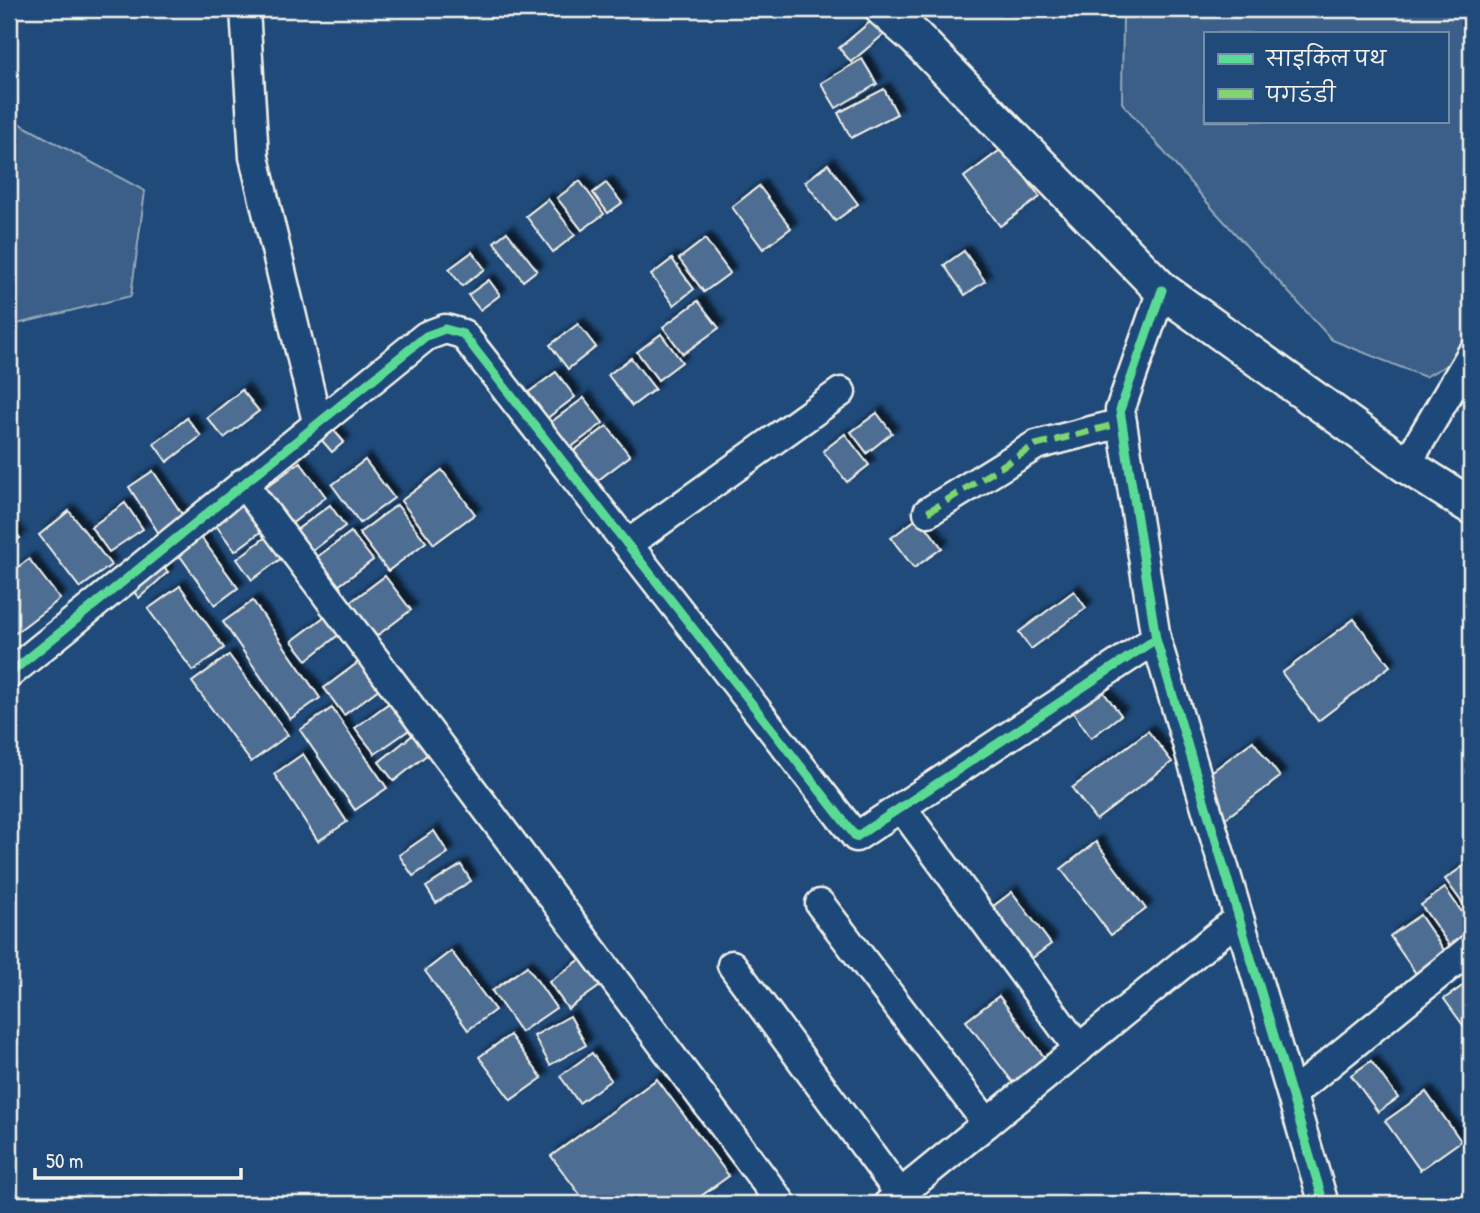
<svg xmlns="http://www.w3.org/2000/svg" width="1480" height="1213" viewBox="0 0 1480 1213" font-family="'Patrick Hand','Playpen Sans Deva',sans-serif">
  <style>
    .green { fill: #3a5f88; stroke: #97a8b8; stroke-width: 2; fill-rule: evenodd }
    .building { fill: #4d6e92; stroke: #f4f1e8; stroke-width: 2; filter: url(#shadow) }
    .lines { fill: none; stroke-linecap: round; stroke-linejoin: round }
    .minor-casing { stroke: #f4f1e8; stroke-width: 33 }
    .tertiary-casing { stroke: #f4f1e8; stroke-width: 40 }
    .minor { stroke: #1f4a7a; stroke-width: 28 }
    .tertiary { stroke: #1f4a7a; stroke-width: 35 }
    .quiet { stroke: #7fd670; stroke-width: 7; stroke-dasharray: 14 7; stroke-linecap: butt }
    .cycleway-casing { stroke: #1f4a7a; stroke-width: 13 }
    .cycleway { stroke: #5adb95; stroke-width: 9 }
  </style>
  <defs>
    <filter id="shadow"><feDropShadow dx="6" dy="-6" stdDeviation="2" flood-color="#0009"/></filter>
  </defs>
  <rect width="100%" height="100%" fill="#1f4a7a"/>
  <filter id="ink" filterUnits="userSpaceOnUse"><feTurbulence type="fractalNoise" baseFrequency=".0143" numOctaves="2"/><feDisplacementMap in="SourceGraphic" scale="14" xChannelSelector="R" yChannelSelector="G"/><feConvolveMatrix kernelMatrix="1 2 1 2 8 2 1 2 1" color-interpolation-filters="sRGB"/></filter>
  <g filter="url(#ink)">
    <g class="green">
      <path d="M1123 9H1471V352L1425 377 1332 340 1212 208 1122 103ZM1205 33H1447V121H1205Z"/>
      <polygon points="9,118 145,191 131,296 9,326"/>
    </g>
    <g class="building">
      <polygon points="877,16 889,30 851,62 839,48"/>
      <polygon points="862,59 877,84 836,108 821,83"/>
      <polygon points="884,89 897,114 851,138 838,113"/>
      <polygon points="1003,148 1040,197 1000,226 964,177"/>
      <polygon points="828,164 858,204 835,221 805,182"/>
      <polygon points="580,181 604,214 582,230 557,198"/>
      <polygon points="606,183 622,203 608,213 593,193"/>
      <polygon points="759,186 791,228 763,249 732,207"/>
      <polygon points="548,199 575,235 553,252 526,216"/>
      <polygon points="507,232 537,270 523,281 494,242"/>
      <polygon points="705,239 730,273 704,292 679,259"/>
      <polygon points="964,251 985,281 965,295 944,265"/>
      <polygon points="472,252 485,269 462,286 449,269"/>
      <polygon points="672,259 694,289 674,305 651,275"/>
      <polygon points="489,280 500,295 480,310 468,295"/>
      <polygon points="698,301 719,328 683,354 663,327"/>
      <polygon points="578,324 596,347 568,369 550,345"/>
      <polygon points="661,334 682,362 658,380 637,352"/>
      <polygon points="631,358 655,389 632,406 608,375"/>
      <polygon points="556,372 575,397 542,422 522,397"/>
      <polygon points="242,390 259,411 224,438 207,418"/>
      <polygon points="584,398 603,423 566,451 547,425"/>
      <polygon points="877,413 892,433 867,453 851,432"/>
      <polygon points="187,418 201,436 167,462 154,444"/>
      <polygon points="325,420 344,442 332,452 313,430"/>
      <polygon points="607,426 630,456 593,484 570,454"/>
      <polygon points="845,434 869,465 847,482 823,451"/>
      <polygon points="365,460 394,498 360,523 332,485"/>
      <polygon points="300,462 326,497 290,525 263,490"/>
      <polygon points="442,470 475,514 434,544 401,501"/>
      <polygon points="153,471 188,523 163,540 129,487"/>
      <polygon points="243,497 266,528 235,551 212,520"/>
      <polygon points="125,503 143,529 109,552 91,527"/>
      <polygon points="330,505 345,526 307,555 291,534"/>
      <polygon points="397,505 426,542 388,571 359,533"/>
      <polygon points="69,511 111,565 80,588 39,535"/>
      <polygon points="919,517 942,548 914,568 891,538"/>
      <polygon points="9,525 20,538 9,547"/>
      <polygon points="351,532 373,560 334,589 313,560"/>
      <polygon points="198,533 238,588 215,605 175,549"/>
      <polygon points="271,533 287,554 252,580 237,559"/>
      <polygon points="29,559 60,599 9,638 9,574"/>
      <polygon points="157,561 168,572 139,598 129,586"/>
      <polygon points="385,576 411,610 374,638 348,604"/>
      <polygon points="180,586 224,648 193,671 148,609"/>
      <polygon points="1074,591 1086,608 1031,649 1019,632"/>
      <polygon points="253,601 320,698 290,719 223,622"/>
      <polygon points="328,614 342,632 307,660 292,641"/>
      <polygon points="1354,619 1390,666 1318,721 1282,673"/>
      <polygon points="229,655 288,735 251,762 192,682"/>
      <polygon points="360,661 380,688 344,715 324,688"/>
      <polygon points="1101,689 1121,715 1091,738 1072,711"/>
      <polygon points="389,703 409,730 375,754 355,728"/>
      <polygon points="332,708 387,788 355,810 300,730"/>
      <polygon points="1148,731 1172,762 1096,820 1072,788"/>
      <polygon points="414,734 429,753 394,781 379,762"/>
      <polygon points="1253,741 1280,777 1226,818 1199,781"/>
      <polygon points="303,754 347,822 318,841 274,774"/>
      <polygon points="434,831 448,853 413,876 399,855"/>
      <polygon points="1096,842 1146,909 1111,935 1061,869"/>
      <polygon points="1471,861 1471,915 1445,879"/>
      <polygon points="461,865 471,881 436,903 426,887"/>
      <polygon points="1445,888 1471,925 1471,941 1455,953 1421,905"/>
      <polygon points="1012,892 1051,944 1027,962 988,910"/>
      <polygon points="1420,915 1446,953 1417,975 1390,936"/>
      <polygon points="451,951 495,1010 468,1030 425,971"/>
      <polygon points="584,957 603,984 568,1009 549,982"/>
      <polygon points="527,966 556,1008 521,1032 492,991"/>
      <polygon points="1471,980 1471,1036 1444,999"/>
      <polygon points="999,996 1050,1065 1018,1089 966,1021"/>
      <polygon points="570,1016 586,1045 550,1065 534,1036"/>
      <polygon points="510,1035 542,1078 511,1100 479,1057"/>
      <polygon points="592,1053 611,1080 579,1103 560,1076"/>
      <polygon points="1371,1061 1398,1098 1378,1112 1351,1075"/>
      <polygon points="657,1079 729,1176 690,1204 587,1204 551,1156"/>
      <polygon points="1426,1092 1461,1141 1420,1170 1385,1121"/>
    </g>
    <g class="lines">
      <g class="minor-casing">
        <g id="minor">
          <polyline points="245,9 254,157 317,422"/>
          <polyline points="1162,290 1120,410 1156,639 1324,1204"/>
          <polyline points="1406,465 1471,355"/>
          <polyline points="243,483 782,1204"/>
          <polyline points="928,512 1036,445 1122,423"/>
          <polyline points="628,544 841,392"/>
          <polyline points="9,674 426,336 445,329 463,334 856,837 1156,639"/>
          <polyline points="901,807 1079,1049"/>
          <polyline points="820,904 987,1123"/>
          <polyline points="732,965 900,1194"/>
          <polyline points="1292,1094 1471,948"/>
          <polyline points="888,1204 1239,918"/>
        </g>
      </g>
      <g class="tertiary-casing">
        <polyline id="tertiary" points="883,9 915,37 1162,290 1406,465 1471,506"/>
      </g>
      <use href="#minor" class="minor"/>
      <use href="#tertiary" class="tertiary"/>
      <polyline class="quiet" points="928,512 1036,445 1122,423"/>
      <g class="cycleway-casing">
        <g id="cycleway">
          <polyline points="1162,290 1120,410 1156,639 1324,1204"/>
          <polyline points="9,674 426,336 445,329 463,334 856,837 1156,639"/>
        </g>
      </g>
      <use href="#cycleway" class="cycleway"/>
    </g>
  </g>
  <rect width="1480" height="1213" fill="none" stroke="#1f4a7a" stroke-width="35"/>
  <rect x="18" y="18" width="1445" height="1178" fill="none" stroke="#f4f1e8" stroke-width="2.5" filter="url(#ink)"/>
  <rect x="1204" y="32" width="245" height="91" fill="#1f4a7a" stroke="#748da6" stroke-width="2"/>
  <rect x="1218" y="54" width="35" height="10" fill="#5adb95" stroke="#748da6" stroke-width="2"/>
  <text x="1266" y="66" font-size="21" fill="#f4f1e8">साइकिल पथ</text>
  <rect x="1218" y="89" width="35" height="10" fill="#7fd670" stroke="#748da6" stroke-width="2"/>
  <text x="1266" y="102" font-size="21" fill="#f4f1e8">पगडंडी</text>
  <path d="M35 1168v10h206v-10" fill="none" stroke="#f4f1e8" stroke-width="3.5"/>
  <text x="46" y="1168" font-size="21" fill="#f4f1e8" stroke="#1f4a7a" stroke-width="5" paint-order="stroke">50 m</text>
</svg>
